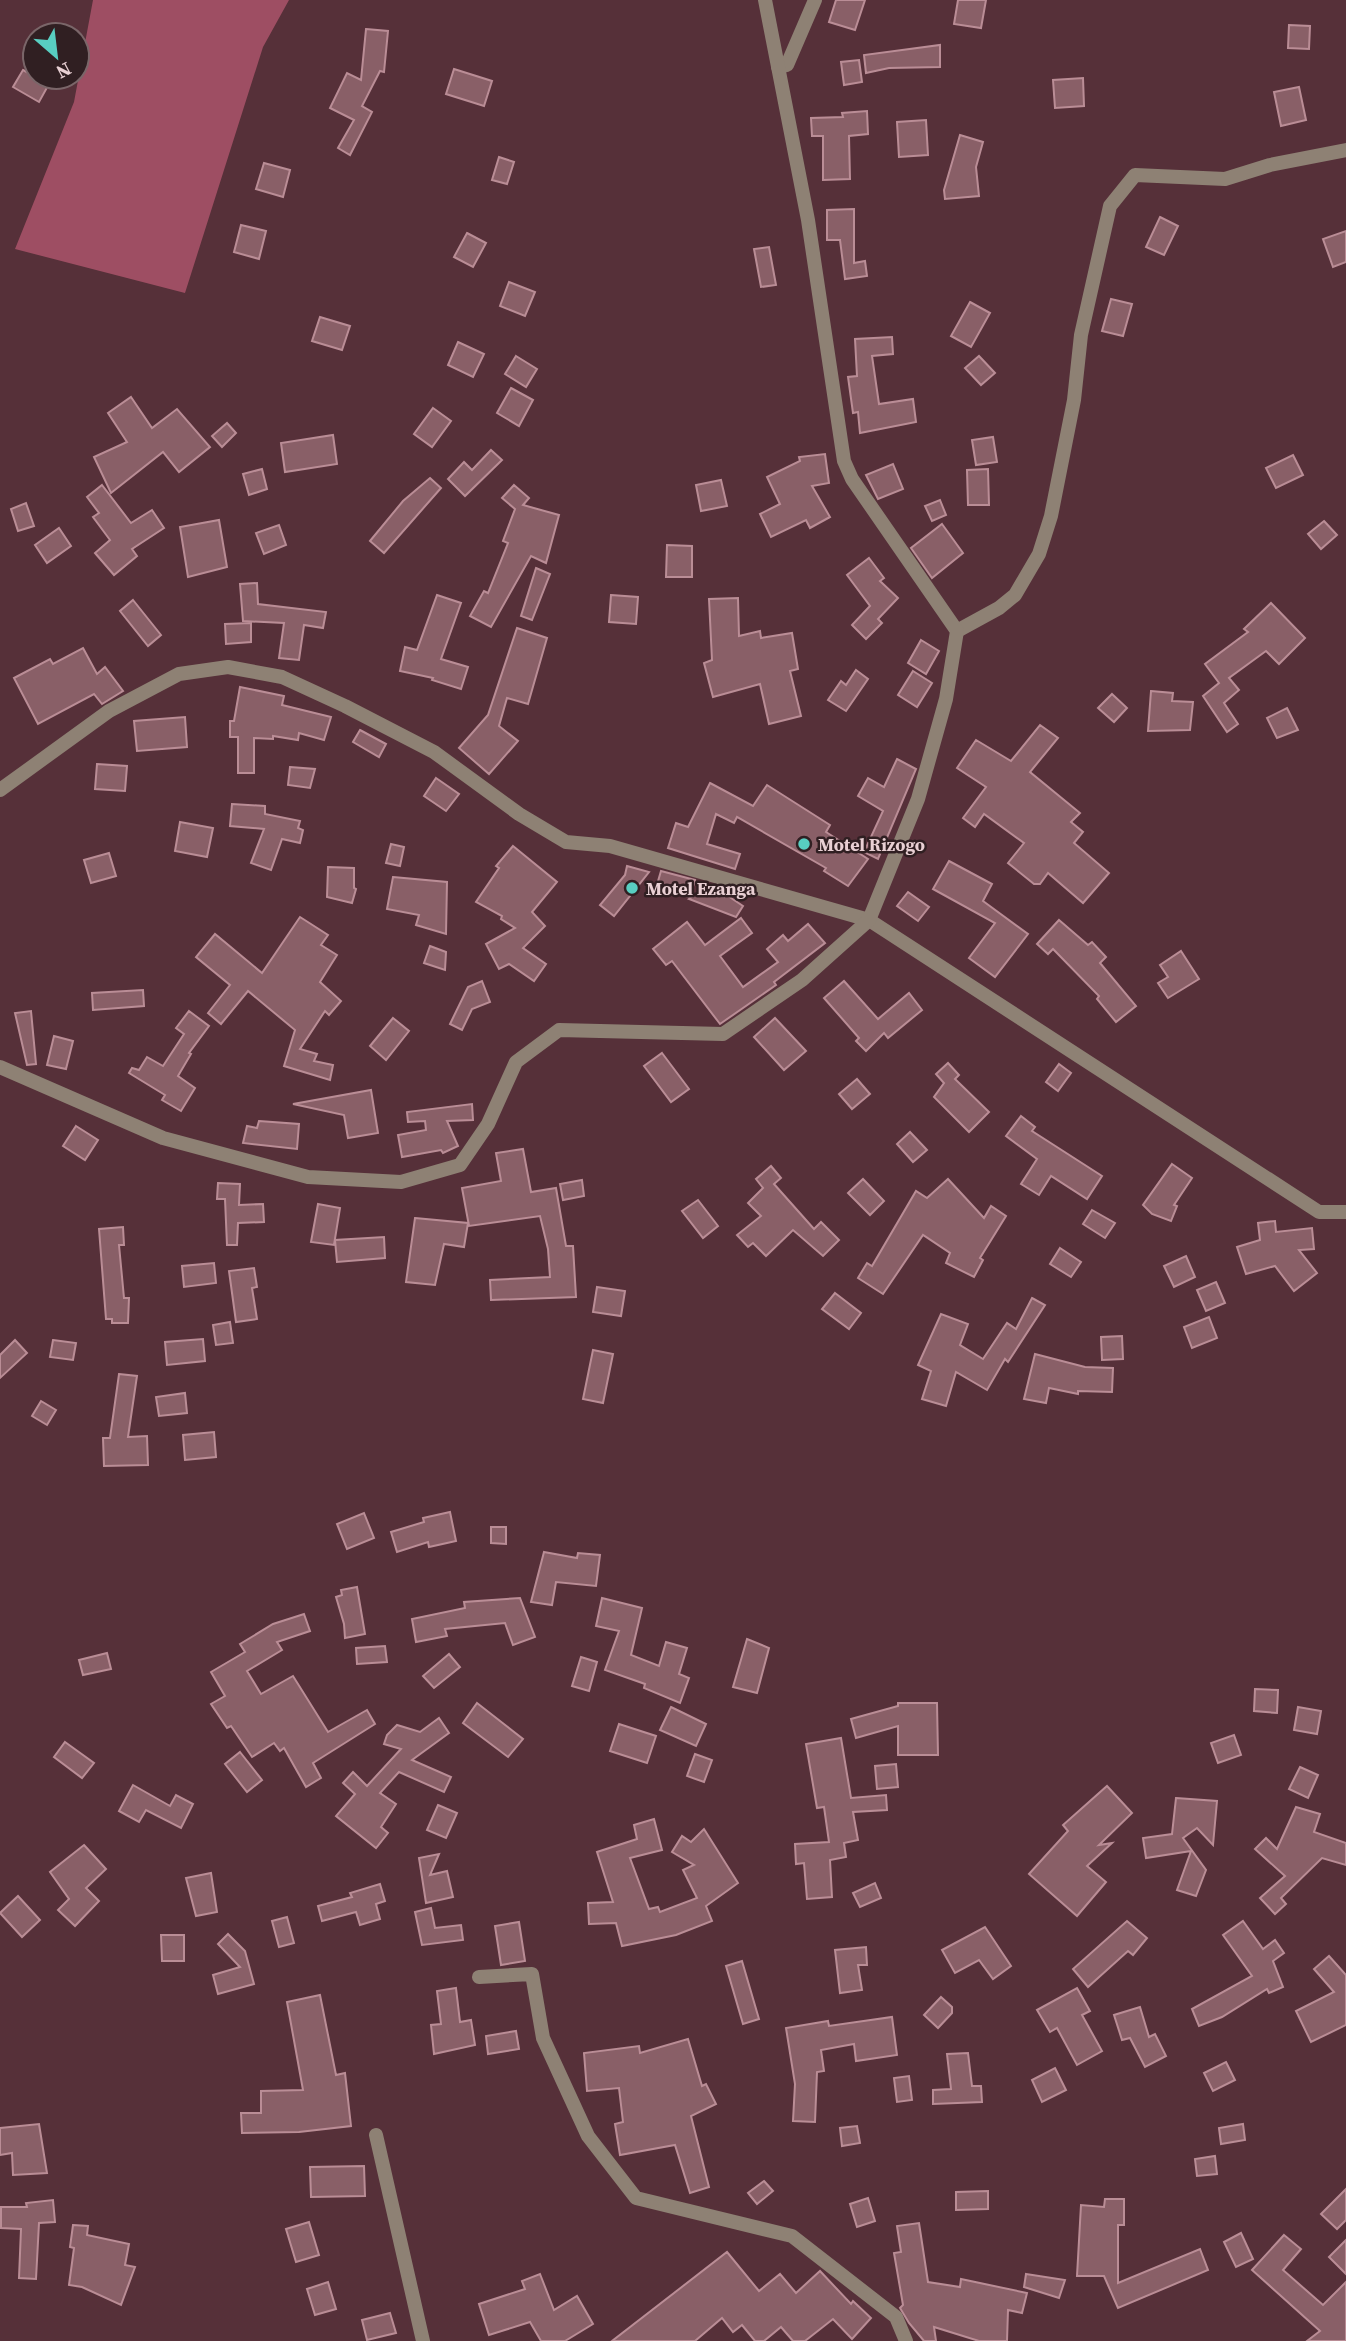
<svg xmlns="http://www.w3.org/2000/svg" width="1346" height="2341" viewBox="0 0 1346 2341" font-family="'Source Serif 4',serif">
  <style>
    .forest { fill: #9e4e63 }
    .building { fill: #895f67; stroke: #ba8d96; stroke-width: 2 }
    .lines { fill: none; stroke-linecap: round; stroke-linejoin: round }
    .minor { stroke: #8e8174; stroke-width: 14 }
    .poi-dot { fill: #58cec1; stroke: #301f22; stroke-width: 2.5 }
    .labels { text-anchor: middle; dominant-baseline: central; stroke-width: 5; stroke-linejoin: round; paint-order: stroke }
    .poi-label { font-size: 18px; font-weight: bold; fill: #e9d0d4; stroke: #301f22; text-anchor: start }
  </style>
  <rect width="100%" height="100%" fill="#563039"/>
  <polygon class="forest" points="93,0 289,0 263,47 185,293 15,249 74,102"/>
  <g class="building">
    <polygon points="836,0 865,0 855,30 829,22"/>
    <polygon points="958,0 986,0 981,28 954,24"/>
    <polygon points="1289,25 1310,26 1309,49 1288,48"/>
    <polygon points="366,29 388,31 384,72 380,71 362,106 372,112 350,155 338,148 354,120 330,108 347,73 361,80"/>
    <polygon points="940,45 940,67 889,68 866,73 864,55"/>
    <polygon points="859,60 862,82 844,85 841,62"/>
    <polygon points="454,69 492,81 484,106 446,94"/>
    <polygon points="23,70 49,84 39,102 13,87"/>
    <polygon points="1083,78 1084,106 1055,108 1053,80"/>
    <polygon points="1299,87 1306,120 1281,126 1274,92"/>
    <polygon points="867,111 868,134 849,136 850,179 823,180 823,136 812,136 811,118 843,117 842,113"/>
    <polygon points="926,120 928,155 899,157 897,122"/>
    <polygon points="960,135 983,142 976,167 979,196 945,199 944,190"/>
    <polygon points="499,157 514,162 507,184 492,180"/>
    <polygon points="264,163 290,170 283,197 256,189"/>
    <polygon points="854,209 854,263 865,261 867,276 845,279 840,240 827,240 827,210"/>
    <polygon points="1160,217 1178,226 1164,255 1146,247"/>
    <polygon points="241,225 266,231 259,259 234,252"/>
    <polygon points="1346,231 1346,262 1333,267 1323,239"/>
    <polygon points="467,233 486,243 473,267 454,257"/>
    <polygon points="769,247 776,285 761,287 754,249"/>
    <polygon points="509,282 535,292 525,316 500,306"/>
    <polygon points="1111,299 1132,304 1123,336 1102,331"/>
    <polygon points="970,302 990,313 971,347 951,336"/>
    <polygon points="320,317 350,326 342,350 312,341"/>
    <polygon points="892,337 893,354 872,356 879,404 913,399 916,422 860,433 858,412 853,413 848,377 857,376 855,339"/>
    <polygon points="458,342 484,354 473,377 448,365"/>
    <polygon points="516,356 537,369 526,387 505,374"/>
    <polygon points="979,356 995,373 981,385 965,368"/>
    <polygon points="511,388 533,400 519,426 497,413"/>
    <polygon points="131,397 152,428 177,409 210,447 179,472 163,452 111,493 94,457 127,442 108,413"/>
    <polygon points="433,408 451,421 432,447 414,434"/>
    <polygon points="227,423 236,433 222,447 212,436"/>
    <polygon points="333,435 337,464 285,472 281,443"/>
    <polygon points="993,437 997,462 976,465 972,440"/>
    <polygon points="491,450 502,460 465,496 448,479 464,462 472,470"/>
    <polygon points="825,454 829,483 812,486 830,517 810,528 806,520 771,537 760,514 780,504 767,477 800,461 799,457"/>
    <polygon points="1293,455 1303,475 1276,488 1266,468"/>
    <polygon points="893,464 903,489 878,499 866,475"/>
    <polygon points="262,469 267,489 249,495 243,474"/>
    <polygon points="988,469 989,505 968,505 967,470"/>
    <polygon points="430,478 441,488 384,553 370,541 403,501"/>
    <polygon points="721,480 727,506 701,511 696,485"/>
    <polygon points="102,485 131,523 152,510 164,528 132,549 137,556 114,575 95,553 110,540 93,517 99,513 87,497"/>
    <polygon points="514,485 529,498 523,505 559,515 546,563 531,556 491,627 470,616 484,591 488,593 508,543 503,541 515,509 502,498"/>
    <polygon points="940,500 946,515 932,521 925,506"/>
    <polygon points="26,503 34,526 18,531 11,509"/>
    <polygon points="219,520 227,567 188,577 180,527"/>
    <polygon points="1324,521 1337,535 1321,549 1308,534"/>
    <polygon points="942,524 963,553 932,578 911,548"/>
    <polygon points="279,525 286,545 264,554 256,533"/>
    <polygon points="59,528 71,546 47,563 35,545"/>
    <polygon points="667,545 692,546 692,577 666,577"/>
    <polygon points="869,558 884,578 880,581 898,598 878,619 882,623 866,639 852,625 870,606 847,575"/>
    <polygon points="536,568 550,574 532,620 521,616"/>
    <polygon points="257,583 258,604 326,612 323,628 304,625 299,660 279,658 284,623 243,621 240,584"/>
    <polygon points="437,595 461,603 441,659 468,667 461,689 432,680 433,678 400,671 405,647 417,650"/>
    <polygon points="611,595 638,597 636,624 609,622"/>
    <polygon points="738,598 739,636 760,631 761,638 792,633 798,669 790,671 801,716 769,724 760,684 713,697 704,663 712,660 709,599"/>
    <polygon points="133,600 161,635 148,646 120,611"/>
    <polygon points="1271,603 1305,638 1279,664 1266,651 1229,678 1239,690 1224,703 1238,724 1227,732 1203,696 1219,683 1205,664 1248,632 1244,629"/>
    <polygon points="251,623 251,642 226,644 225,624"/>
    <polygon points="517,628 547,638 528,704 507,698 499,726 518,741 489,774 459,748 488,715"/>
    <polygon points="921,640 939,651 926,674 908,663"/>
    <polygon points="83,648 97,674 105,667 123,691 102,704 94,694 38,724 14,678 50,659 53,664"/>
    <polygon points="856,670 868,679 846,711 828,700 841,681 846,685"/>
    <polygon points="913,671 932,683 917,707 898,695"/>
    <polygon points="240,687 284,696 282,705 331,717 324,740 299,733 298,740 273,736 273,739 254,738 254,773 238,773 238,737 230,737 230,721 234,721"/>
    <polygon points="1151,691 1173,693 1172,701 1193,702 1190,730 1148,731"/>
    <polygon points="1112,694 1127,708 1114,722 1098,708"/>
    <polygon points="1287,708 1298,730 1277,738 1267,718"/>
    <polygon points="185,717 187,747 137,751 134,721"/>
    <polygon points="1040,725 1058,738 1030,772 1080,813 1071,822 1083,832 1074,843 1109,873 1083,903 1048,873 1040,884 1034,884 1008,863 1024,843 984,814 975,827 963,818 986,787 957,768 976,740 1011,761"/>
    <polygon points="360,730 386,744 379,757 353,742"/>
    <polygon points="897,759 916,769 878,859 864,852 883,811 858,796 868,778 884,787"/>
    <polygon points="97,764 127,766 125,791 95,789"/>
    <polygon points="290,767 315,769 310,788 288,785"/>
    <polygon points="436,778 459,794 446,811 424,796"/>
    <polygon points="710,783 753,806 767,785 830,825 826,832 868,859 848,886 824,871 826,868 737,817 734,823 716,814 707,844 740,854 735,869 668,848 676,823 688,827"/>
    <polygon points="232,804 265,806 265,814 300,821 298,828 303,830 300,843 282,839 271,870 251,863 264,829 230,826"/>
    <polygon points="180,822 213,828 207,857 175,851"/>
    <polygon points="391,844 404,847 400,866 386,863"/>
    <polygon points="513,846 557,882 532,912 545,926 523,948 546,964 534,981 509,964 499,969 486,944 515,928 501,919 502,916 476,902 499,868 496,866"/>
    <polygon points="109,853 116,876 91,883 84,860"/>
    <polygon points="949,861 992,884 983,901 1028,934 995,977 969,958 995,923 933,889"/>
    <polygon points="627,866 649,872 614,916 600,905 625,875"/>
    <polygon points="328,867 354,868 354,888 356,889 352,903 327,897"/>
    <polygon points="661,871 695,880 690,897 656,888"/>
    <polygon points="393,877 447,882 446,934 416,925 419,915 387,909"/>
    <polygon points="703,889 724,897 725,894 743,906 736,917 689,899"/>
    <polygon points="908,892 929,907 918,921 897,906"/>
    <polygon points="300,917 328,935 321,945 337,955 320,982 341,1001 329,1015 325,1011 300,1049 317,1054 314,1061 333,1065 330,1080 284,1066 295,1030 248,991 221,1024 208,1013 230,985 196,957 215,934 262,973"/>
    <polygon points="741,918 752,933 720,956 743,987 778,962 767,949 783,935 788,941 808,924 825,943 774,982 776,985 720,1024 672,961 666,965 653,949 687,922 705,945"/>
    <polygon points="1059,920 1088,945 1092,942 1106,957 1100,963 1136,1006 1116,1022 1097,999 1099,996 1053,949 1048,954 1037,944"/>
    <polygon points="430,946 446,952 445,970 424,963"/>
    <polygon points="1181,951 1199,979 1168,998 1158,983 1168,977 1160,965"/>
    <polygon points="482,981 490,1002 472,1009 462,1030 450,1024 468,987"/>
    <polygon points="844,981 878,1019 909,993 922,1010 888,1038 884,1033 866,1051 856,1041 859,1038 824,998"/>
    <polygon points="143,990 144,1006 93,1010 92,993"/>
    <polygon points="31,1011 36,1064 27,1065 15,1013"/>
    <polygon points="189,1011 209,1026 189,1053 191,1054 178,1076 195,1088 181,1111 162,1100 165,1095 129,1073 132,1068 139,1070 147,1057 163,1066 184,1034 176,1028"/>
    <polygon points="393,1018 409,1031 386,1060 370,1046"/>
    <polygon points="775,1018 806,1051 784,1070 754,1037"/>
    <polygon points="54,1036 73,1041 66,1069 47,1065"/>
    <polygon points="662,1053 689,1089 671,1102 644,1066"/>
    <polygon points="948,1063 959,1075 955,1079 989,1112 969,1132 934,1097 944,1083 936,1074"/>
    <polygon points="1059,1064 1071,1073 1058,1091 1046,1082"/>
    <polygon points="857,1079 870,1094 852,1109 839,1094"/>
    <polygon points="371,1090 378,1133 348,1138 344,1115 293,1104"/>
    <polygon points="472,1104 473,1120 447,1121 458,1146 443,1153 441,1150 402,1157 398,1135 426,1130 425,1121 408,1122 407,1112"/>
    <polygon points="1021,1116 1035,1127 1032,1131 1102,1176 1087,1199 1051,1176 1039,1195 1021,1184 1037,1159 1006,1136"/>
    <polygon points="259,1121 299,1124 297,1149 243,1143 247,1126 257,1128"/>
    <polygon points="76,1126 98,1140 85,1160 63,1146"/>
    <polygon points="910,1132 927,1150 913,1162 897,1144"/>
    <polygon points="523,1149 531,1192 556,1188 566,1246 573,1246 576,1297 491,1300 490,1280 550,1277 548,1249 540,1216 469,1226 462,1188 501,1181 496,1153"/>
    <polygon points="1172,1164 1192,1178 1174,1205 1177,1206 1171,1221 1152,1214 1143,1205"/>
    <polygon points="771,1166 781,1178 774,1184 814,1229 821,1222 839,1240 823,1256 793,1230 766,1256 753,1243 748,1247 737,1235 761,1216 748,1203 763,1188 756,1179"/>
    <polygon points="863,1179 884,1201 870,1215 848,1193"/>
    <polygon points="948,1179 984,1218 991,1206 1006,1216 980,1258 983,1260 974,1277 946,1263 950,1253 923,1235 883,1294 858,1278 867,1263 872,1266 916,1191 927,1198"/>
    <polygon points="582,1180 584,1196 563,1200 560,1184"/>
    <polygon points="218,1183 240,1184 239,1205 263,1204 264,1222 238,1223 237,1245 227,1245 225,1199 217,1199"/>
    <polygon points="698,1200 718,1226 703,1238 682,1211"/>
    <polygon points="318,1204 340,1208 334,1245 311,1242"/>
    <polygon points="1092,1210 1115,1223 1105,1238 1083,1224"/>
    <polygon points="415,1218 468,1223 464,1247 444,1244 435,1285 406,1282"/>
    <polygon points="1275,1221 1276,1232 1312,1228 1314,1249 1299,1250 1317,1273 1294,1291 1275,1266 1246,1274 1237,1247 1260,1240 1258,1223"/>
    <polygon points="123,1227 124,1245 119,1245 124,1298 129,1298 128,1323 112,1323 112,1319 106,1319 99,1229"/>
    <polygon points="384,1237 385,1258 337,1262 335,1240"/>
    <polygon points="1060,1248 1081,1262 1071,1277 1050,1264"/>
    <polygon points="1186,1256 1195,1277 1174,1287 1164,1266"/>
    <polygon points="214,1263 216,1283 184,1287 182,1266"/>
    <polygon points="254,1268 257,1287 252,1288 257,1319 236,1322 229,1271"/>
    <polygon points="1216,1282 1225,1303 1206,1311 1197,1290"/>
    <polygon points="597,1287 625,1291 621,1316 593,1312"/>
    <polygon points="835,1293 861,1313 849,1329 822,1309"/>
    <polygon points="1032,1298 1045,1305 1008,1362 1005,1359 987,1390 956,1372 946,1406 922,1399 931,1371 918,1365 941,1314 968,1324 960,1345 983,1359 1007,1323 1016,1329"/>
    <polygon points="1209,1317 1217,1338 1192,1348 1184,1327"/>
    <polygon points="230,1322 233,1343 216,1345 213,1325"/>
    <polygon points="1122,1336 1123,1359 1102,1360 1101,1337"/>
    <polygon points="203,1339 205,1361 167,1365 165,1342"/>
    <polygon points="15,1340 27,1353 0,1378 0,1355"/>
    <polygon points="53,1340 76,1343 73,1360 50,1357"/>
    <polygon points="593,1350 613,1354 603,1403 583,1399"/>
    <polygon points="1035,1354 1085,1367 1113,1368 1112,1392 1078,1391 1078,1394 1049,1388 1046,1403 1024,1399"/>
    <polygon points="119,1374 137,1376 128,1437 147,1436 148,1465 104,1466 103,1438 110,1438"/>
    <polygon points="185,1393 187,1413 159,1416 156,1397"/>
    <polygon points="41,1401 56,1410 47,1425 32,1416"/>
    <polygon points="214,1432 216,1457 185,1460 183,1435"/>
    <polygon points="450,1512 456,1541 429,1547 428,1542 397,1552 391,1532 424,1522 423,1518"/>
    <polygon points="364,1513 374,1538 347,1549 337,1524"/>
    <polygon points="491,1527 506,1527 506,1544 491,1543"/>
    <polygon points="544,1552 577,1558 578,1553 600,1555 596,1586 556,1582 552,1605 531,1602"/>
    <polygon points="357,1587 365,1634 345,1638 344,1624 336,1597 342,1595 341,1590"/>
    <polygon points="520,1598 535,1637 513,1645 505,1623 445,1629 447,1636 416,1642 412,1619 465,1608 464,1602"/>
    <polygon points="602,1598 642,1608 631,1655 659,1666 666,1642 687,1648 679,1674 689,1678 680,1703 644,1688 645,1684 605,1670 619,1631 596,1626"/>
    <polygon points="304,1614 310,1631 277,1642 282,1650 247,1671 261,1694 293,1676 328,1732 367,1710 375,1724 313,1763 321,1778 306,1787 284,1748 280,1751 274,1743 252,1757 231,1726 227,1728 211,1704 225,1696 211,1672 245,1652 240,1644 273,1624"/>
    <polygon points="747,1639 769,1648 757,1693 733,1687"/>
    <polygon points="385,1646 387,1662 357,1664 356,1648"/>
    <polygon points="107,1653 111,1669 83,1675 79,1660"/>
    <polygon points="449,1654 460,1667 434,1688 423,1676"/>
    <polygon points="581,1657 597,1662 589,1691 572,1686"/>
    <polygon points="1255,1689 1278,1690 1277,1713 1254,1711"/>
    <polygon points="477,1703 523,1739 508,1757 463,1723"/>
    <polygon points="898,1703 937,1703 938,1755 898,1755 898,1726 856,1738 851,1719 898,1706"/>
    <polygon points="671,1707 706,1724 696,1746 660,1730"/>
    <polygon points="1298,1707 1321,1711 1317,1734 1294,1730"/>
    <polygon points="439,1718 449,1733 412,1760 451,1777 444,1792 399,1772 380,1793 396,1804 381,1827 388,1833 376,1848 336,1816 355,1794 343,1783 353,1772 367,1786 401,1749 384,1744 387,1735 397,1725 420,1732"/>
    <polygon points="619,1724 656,1736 647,1763 610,1751"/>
    <polygon points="1234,1735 1241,1755 1218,1763 1211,1743"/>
    <polygon points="841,1738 851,1798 886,1795 887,1810 853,1812 858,1840 844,1843 846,1857 830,1860 832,1897 807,1899 804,1863 796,1864 795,1844 829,1842 824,1807 817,1808 806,1744"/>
    <polygon points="65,1742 94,1763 82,1778 54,1757"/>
    <polygon points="240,1752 262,1780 247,1792 225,1764"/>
    <polygon points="695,1754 712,1760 704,1782 687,1776"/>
    <polygon points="896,1764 898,1787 877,1789 875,1766"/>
    <polygon points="1300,1767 1318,1775 1308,1798 1289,1789"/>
    <polygon points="133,1785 170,1806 176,1795 193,1804 181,1828 146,1810 139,1822 119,1811"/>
    <polygon points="1107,1786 1132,1813 1099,1845 1112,1843 1087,1866 1106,1882 1077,1916 1029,1874 1068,1831 1063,1825"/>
    <polygon points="1176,1798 1217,1801 1213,1845 1197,1828 1183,1838 1206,1870 1196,1896 1177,1890 1191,1851 1146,1858 1143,1838 1172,1834"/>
    <polygon points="438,1805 457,1813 446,1838 427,1830"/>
    <polygon points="1296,1807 1320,1814 1314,1832 1346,1843 1346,1865 1322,1858 1281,1898 1286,1904 1275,1914 1260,1898 1285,1876 1255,1849 1266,1838 1277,1849"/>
    <polygon points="654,1819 662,1850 630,1858 649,1909 658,1907 660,1912 697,1898 683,1870 694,1865 672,1852 682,1836 691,1842 704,1829 738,1883 706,1906 712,1921 676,1935 622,1946 616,1923 589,1924 588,1903 613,1902 597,1852 637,1839 634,1825"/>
    <polygon points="84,1845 106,1869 86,1888 99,1901 75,1926 58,1910 69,1899 50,1872"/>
    <polygon points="439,1854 430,1875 447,1871 453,1897 426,1903 419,1858"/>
    <polygon points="211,1873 217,1912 196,1916 186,1878"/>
    <polygon points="875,1883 881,1898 860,1907 853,1893"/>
    <polygon points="380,1884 385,1901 376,1904 380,1919 360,1925 356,1912 322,1921 318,1906 352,1897 350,1893"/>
    <polygon points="18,1896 40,1920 22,1937 0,1913"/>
    <polygon points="431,1908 435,1928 461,1925 463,1940 422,1945 415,1912"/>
    <polygon points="287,1917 294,1943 279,1947 272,1921"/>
    <polygon points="1127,1921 1147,1938 1133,1955 1128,1951 1088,1987 1073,1969"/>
    <polygon points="1243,1921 1263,1949 1275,1940 1284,1953 1273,1961 1283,1987 1269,1993 1267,1989 1222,2017 1199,2026 1192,2009 1252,1976 1223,1935"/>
    <polygon points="519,1922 525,1961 501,1965 495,1926"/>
    <polygon points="985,1927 1011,1966 993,1979 979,1960 955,1973 942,1950"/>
    <polygon points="228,1934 245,1951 254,1984 218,1994 213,1975 240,1967 218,1944"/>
    <polygon points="161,1935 184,1935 184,1961 162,1961"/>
    <polygon points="866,1947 867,1965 858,1965 862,1990 840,1993 835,1950"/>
    <polygon points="1329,1956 1346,1975 1346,2025 1311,2042 1296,2011 1334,1992 1314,1969"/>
    <polygon points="742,1961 759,2019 743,2024 726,1966"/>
    <polygon points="456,1988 460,2022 471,2020 475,2045 434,2054 431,2025 441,2024 437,1991"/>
    <polygon points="1077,1988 1090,2011 1082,2015 1102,2051 1077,2065 1057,2028 1050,2032 1037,2010"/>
    <polygon points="320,1995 336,2075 345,2073 351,2126 299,2132 242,2133 241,2113 261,2113 261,2091 303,2090 287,2002"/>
    <polygon points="941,1997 952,2007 952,2013 938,2028 924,2015"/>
    <polygon points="1140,2007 1149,2037 1155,2034 1166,2056 1145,2067 1130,2038 1122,2040 1114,2015"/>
    <polygon points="892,2017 897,2055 856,2061 854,2044 821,2050 824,2071 817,2072 815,2122 793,2121 795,2084 786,2028 828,2021 829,2026"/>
    <polygon points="516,2031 519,2049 488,2054 486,2036"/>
    <polygon points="688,2039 702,2086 706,2084 716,2104 691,2116 709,2187 690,2193 675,2145 620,2155 615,2124 623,2122 619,2088 587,2091 584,2053 639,2046 640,2053"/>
    <polygon points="968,2053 972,2086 981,2086 982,2102 933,2104 933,2090 951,2089 947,2054"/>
    <polygon points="1226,2062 1235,2080 1213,2091 1204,2073"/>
    <polygon points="1055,2068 1066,2090 1042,2102 1032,2080"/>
    <polygon points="909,2076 912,2100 897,2102 894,2078"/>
    <polygon points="39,2124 47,2173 13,2175 12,2153 0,2155 0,2128"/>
    <polygon points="1243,2124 1245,2140 1221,2144 1219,2128"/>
    <polygon points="857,2126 860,2143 842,2146 840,2128"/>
    <polygon points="1215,2156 1217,2174 1197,2176 1195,2159"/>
    <polygon points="364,2166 365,2196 311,2197 310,2167"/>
    <polygon points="764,2181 773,2191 757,2204 748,2193"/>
    <polygon points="1346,2189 1346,2220 1337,2229 1321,2214"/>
    <polygon points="988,2191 988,2209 956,2210 956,2192"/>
    <polygon points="868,2198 875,2221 857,2227 850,2204"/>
    <polygon points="1105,2199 1124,2199 1124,2225 1118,2225 1118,2283 1200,2249 1208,2270 1118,2308 1104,2276 1077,2276 1081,2205 1104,2207"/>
    <polygon points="53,2200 55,2222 39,2223 36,2279 19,2278 21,2229 1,2228 1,2207 27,2207 26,2203"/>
    <polygon points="309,2222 319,2255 296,2262 286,2229"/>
    <polygon points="919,2223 928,2282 960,2287 961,2279 1027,2293 1022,2313 1008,2310 1007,2341 979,2341 934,2327 936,2341 924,2341 909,2323 900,2308 903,2305 894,2253 901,2252 897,2226"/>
    <polygon points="73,2225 88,2226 87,2235 129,2244 125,2265 135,2267 121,2305 82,2287 69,2285 74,2248 70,2247"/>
    <polygon points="1241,2233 1253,2259 1236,2267 1224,2242"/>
    <polygon points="1284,2235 1301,2249 1283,2270 1323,2305 1346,2282 1346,2341 1307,2341 1320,2331 1252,2270"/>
    <polygon points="1346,2240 1346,2274 1329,2257"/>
    <polygon points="727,2252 759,2291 780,2274 796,2293 820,2271 851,2304 853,2301 871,2318 852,2339 833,2319 805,2341 793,2341 781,2327 764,2341 755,2341 742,2325 733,2332 722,2318 695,2341 612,2341"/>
    <polygon points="540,2274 554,2310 577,2296 593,2324 565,2341 541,2341 530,2322 489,2335 479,2304 525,2289 522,2281"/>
    <polygon points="1026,2274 1065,2280 1059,2298 1024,2287"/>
    <polygon points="328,2282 336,2309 315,2315 307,2289"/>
    <polygon points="390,2313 396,2333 367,2340 362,2320"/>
  </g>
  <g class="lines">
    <g class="minor">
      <polyline points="778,67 787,65 815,0"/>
      <polyline points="957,631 999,608 1015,595 1039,554 1051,516 1074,400 1081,335 1110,206 1135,175 1225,179 1270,165 1346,150"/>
      <polyline points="0,790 109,711 179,674 228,667 282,677 345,706 434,752 519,814 566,842 610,846 869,920 1319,1212 1346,1212"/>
      <polyline points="0,1067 163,1138 308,1177 401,1182 460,1165 488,1124 516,1062 559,1030 723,1034 802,980 869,920 918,799 946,699 957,631 852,479 844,461 808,220 765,0"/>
      <polyline points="479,1977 532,1974 543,2038 588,2136 636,2198 792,2236 896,2317 906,2341"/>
      <polyline points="376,2135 423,2341"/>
    </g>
  </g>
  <g class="poi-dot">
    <circle cx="804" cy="844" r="7"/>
    <circle cx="632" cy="888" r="7"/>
  </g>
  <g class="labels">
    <g class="poi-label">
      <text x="818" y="844">Motel Rizogo</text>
      <text x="646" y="888">Motel Ezanga</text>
    </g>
  </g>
  <g transform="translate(56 56) rotate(152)"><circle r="33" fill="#301f22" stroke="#7a6669" stroke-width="2"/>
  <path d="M0-5L12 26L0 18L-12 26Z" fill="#58cec1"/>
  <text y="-10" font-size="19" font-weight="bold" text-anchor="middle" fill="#e9d0d4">N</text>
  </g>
</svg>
